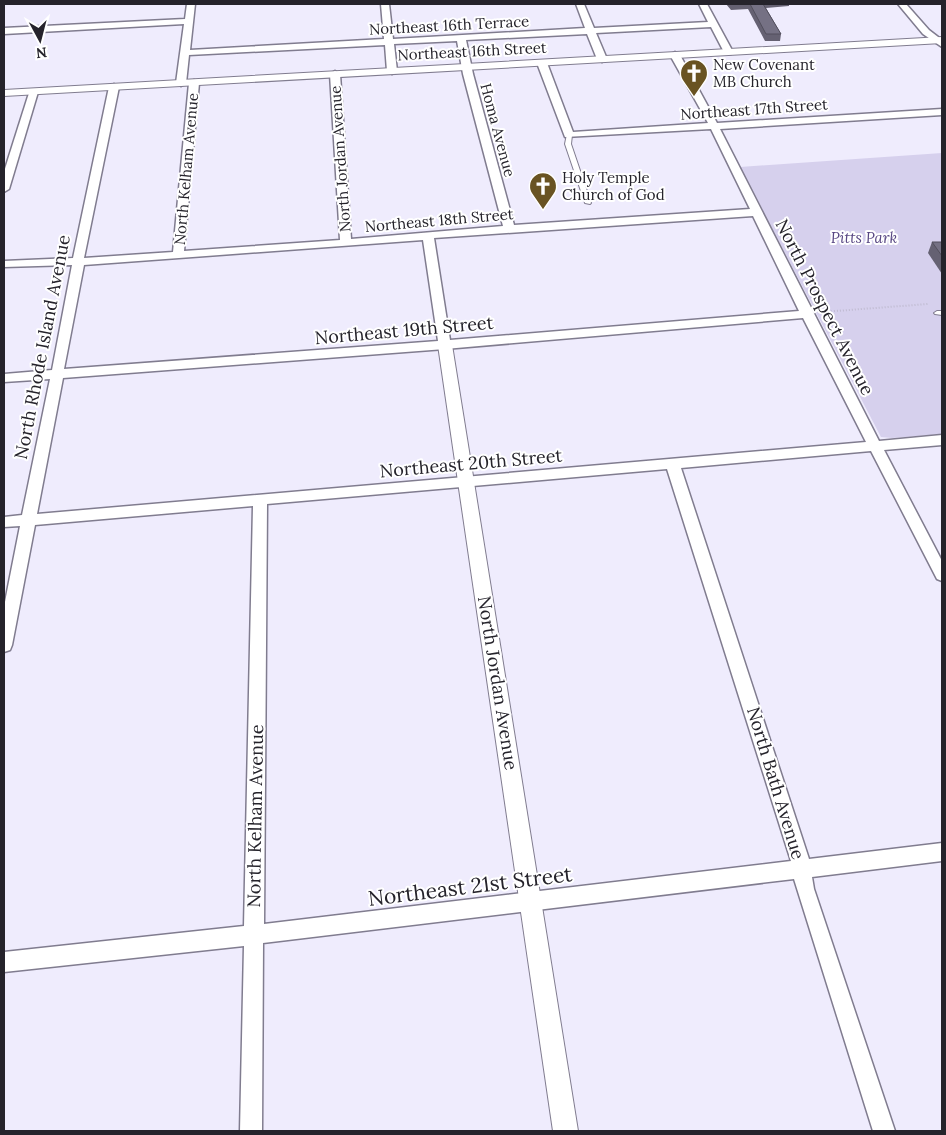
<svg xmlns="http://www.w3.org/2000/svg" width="946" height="1135" viewBox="0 0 946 1135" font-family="Lora,serif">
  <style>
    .green { fill: #d6d0ed }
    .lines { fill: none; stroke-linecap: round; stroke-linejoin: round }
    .service-casing { stroke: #807c8f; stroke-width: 2 }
    .minor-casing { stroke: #807c8f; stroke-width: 3 }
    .tertiary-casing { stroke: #807c8f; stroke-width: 2 }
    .path { stroke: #a8a5b3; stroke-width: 2; stroke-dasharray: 0.5 2.5; stroke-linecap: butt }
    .service { fill: #fff; fill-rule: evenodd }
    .minor { fill: #fff; fill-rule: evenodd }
    .tertiary { fill: #fff; fill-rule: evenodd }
    .wall { fill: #656172 }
    .building { fill: #757184; stroke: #524f5c }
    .labels { text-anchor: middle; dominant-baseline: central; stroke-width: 4; stroke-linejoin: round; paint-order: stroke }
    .far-street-label { font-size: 15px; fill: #25232b; stroke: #fff }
    .far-poi-label { font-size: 15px; fill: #25232b; stroke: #fff; text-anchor: start }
    .far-park-label { font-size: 15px; font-style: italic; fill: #584783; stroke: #fff }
    .street-label { font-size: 18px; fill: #25232b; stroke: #fff }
    .near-street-label { font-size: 21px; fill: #25232b; stroke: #fff }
  </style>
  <rect width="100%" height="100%" fill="#efecfd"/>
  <polygon class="green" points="942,153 942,434 892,438 881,437 740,167"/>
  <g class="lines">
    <g class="service-casing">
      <g id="service">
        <polygon points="567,134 572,135 571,144 591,203 590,204 585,203 565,144"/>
        <polygon points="937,311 942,311 942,315 935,314 934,313"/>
      </g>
    </g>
    <g class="minor-casing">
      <g id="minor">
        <path d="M187 4H195L190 50 384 39 381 4H389L393 39 585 28 576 4H584L594 28 708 22 699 4H707L733 52 731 54H725L711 27 596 33 607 59 602 62 597 59 587 34 466 40 473 74 514 225 750 209 711 129 565 137 537 63 539 61 547 63 573 132 708 123 670 55 675 52 680 55 717 123 942 109V115L720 129 879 441 942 435V445L884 450 942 561V581L937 579 871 451 681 468 809 859 942 843V861L812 877 814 889 895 1131H873L794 879 263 943 262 1131H240L244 946 4 972V952L244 926 253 506 35 525 12 645 10 650 4 652V607L20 526 4 527V517L22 515 50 379 4 382V374L52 370 72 265 4 267V261L73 258 109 87 114 84 119 87 84 258 173 252 189 83 194 80 199 83 184 251 340 240 330 74 335 71 340 74 351 239 503 226 463 74 457 41 394 44 397 71 392 74 387 71 385 45 189 55 186 83 181 86 176 83 184 24 4 34V28L185 19ZM753 216 799 311 450 340 434 238ZM423 240 438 341 64 369 84 265ZM803 318 866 442 37 514 63 378 445 349ZM667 469 791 861 264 924 267 504Z"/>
        <polygon points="898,4 906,4 929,30 942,40 942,47 923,34"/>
        <polygon points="30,90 38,92 9,189 4,192 4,172"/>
      </g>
    </g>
    <g class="tertiary-casing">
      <g id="tertiary">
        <polygon points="942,37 942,43 4,96 4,90"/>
        <polygon points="445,340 452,345 578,1131 553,1131 438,345"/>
      </g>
    </g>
    <polyline class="path" points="822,312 928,304"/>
    <use href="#service" class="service"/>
    <use href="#minor" class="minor"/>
    <use href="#tertiary" class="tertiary"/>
  </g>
  <g class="wall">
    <polygon points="726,4 789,4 789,6 766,8 781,34 780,41 765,41 748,9 731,10"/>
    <polygon points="932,242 942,242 942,274 928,253"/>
  </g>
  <g class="building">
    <polygon points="750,4 763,4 781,34 766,34"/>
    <polygon points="932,242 942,242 942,256"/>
  </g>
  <defs>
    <g id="church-pin" transform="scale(1.4375)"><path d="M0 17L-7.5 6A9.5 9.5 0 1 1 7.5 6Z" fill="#695322" stroke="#fff"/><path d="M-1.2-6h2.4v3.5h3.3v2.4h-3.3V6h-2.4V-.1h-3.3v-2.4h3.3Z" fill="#fff"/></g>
  </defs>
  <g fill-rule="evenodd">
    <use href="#church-pin" x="694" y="73"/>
    <use href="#church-pin" x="543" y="186"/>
  </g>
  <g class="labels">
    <g class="far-street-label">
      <text transform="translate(449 25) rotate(-3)">Northeast 16th Terrace</text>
      <text transform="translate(472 51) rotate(-3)">Northeast 16th Street</text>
      <text transform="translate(754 109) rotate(-4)">Northeast 17th Street</text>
      <text transform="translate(498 130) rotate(75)">Homa Avenue</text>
      <text transform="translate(340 159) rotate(-94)">North Jordan Avenue</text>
      <text transform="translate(186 169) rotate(-85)">North Kelham Avenue</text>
      <text transform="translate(439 220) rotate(-5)">Northeast 18th Street</text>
    </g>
    <g class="far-poi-label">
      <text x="713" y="64">New Covenant<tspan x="713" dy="17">MB Church</tspan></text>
      <text x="562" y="177">Holy Temple<tspan x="562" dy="17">Church of God</tspan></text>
    </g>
    <g class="far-park-label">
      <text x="864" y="237">Pitts Park</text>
    </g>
    <g class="street-label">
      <text transform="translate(825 307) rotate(63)">North Prospect Avenue</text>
      <text transform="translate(404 330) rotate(-5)">Northeast 19th Street</text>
      <text transform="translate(42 347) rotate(-79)">North Rhode Island Avenue</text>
      <text transform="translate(471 463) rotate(-5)">Northeast 20th Street</text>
      <text transform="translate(498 683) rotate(81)">North Jordan Avenue</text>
      <text transform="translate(776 783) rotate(73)">North Bath Avenue</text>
      <text transform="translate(255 816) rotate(-89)">North Kelham Avenue</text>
    </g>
    <g class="near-street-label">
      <text transform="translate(470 886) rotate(-7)">Northeast 21st Street</text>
    </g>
  </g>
  <rect width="946" height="1135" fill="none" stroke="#25232b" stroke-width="10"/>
  <g transform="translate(40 40) rotate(173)" stroke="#ffffff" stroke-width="4" paint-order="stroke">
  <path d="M0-4L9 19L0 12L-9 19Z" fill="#25232b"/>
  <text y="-8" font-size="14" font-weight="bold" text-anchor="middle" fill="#25232b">N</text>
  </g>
</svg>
